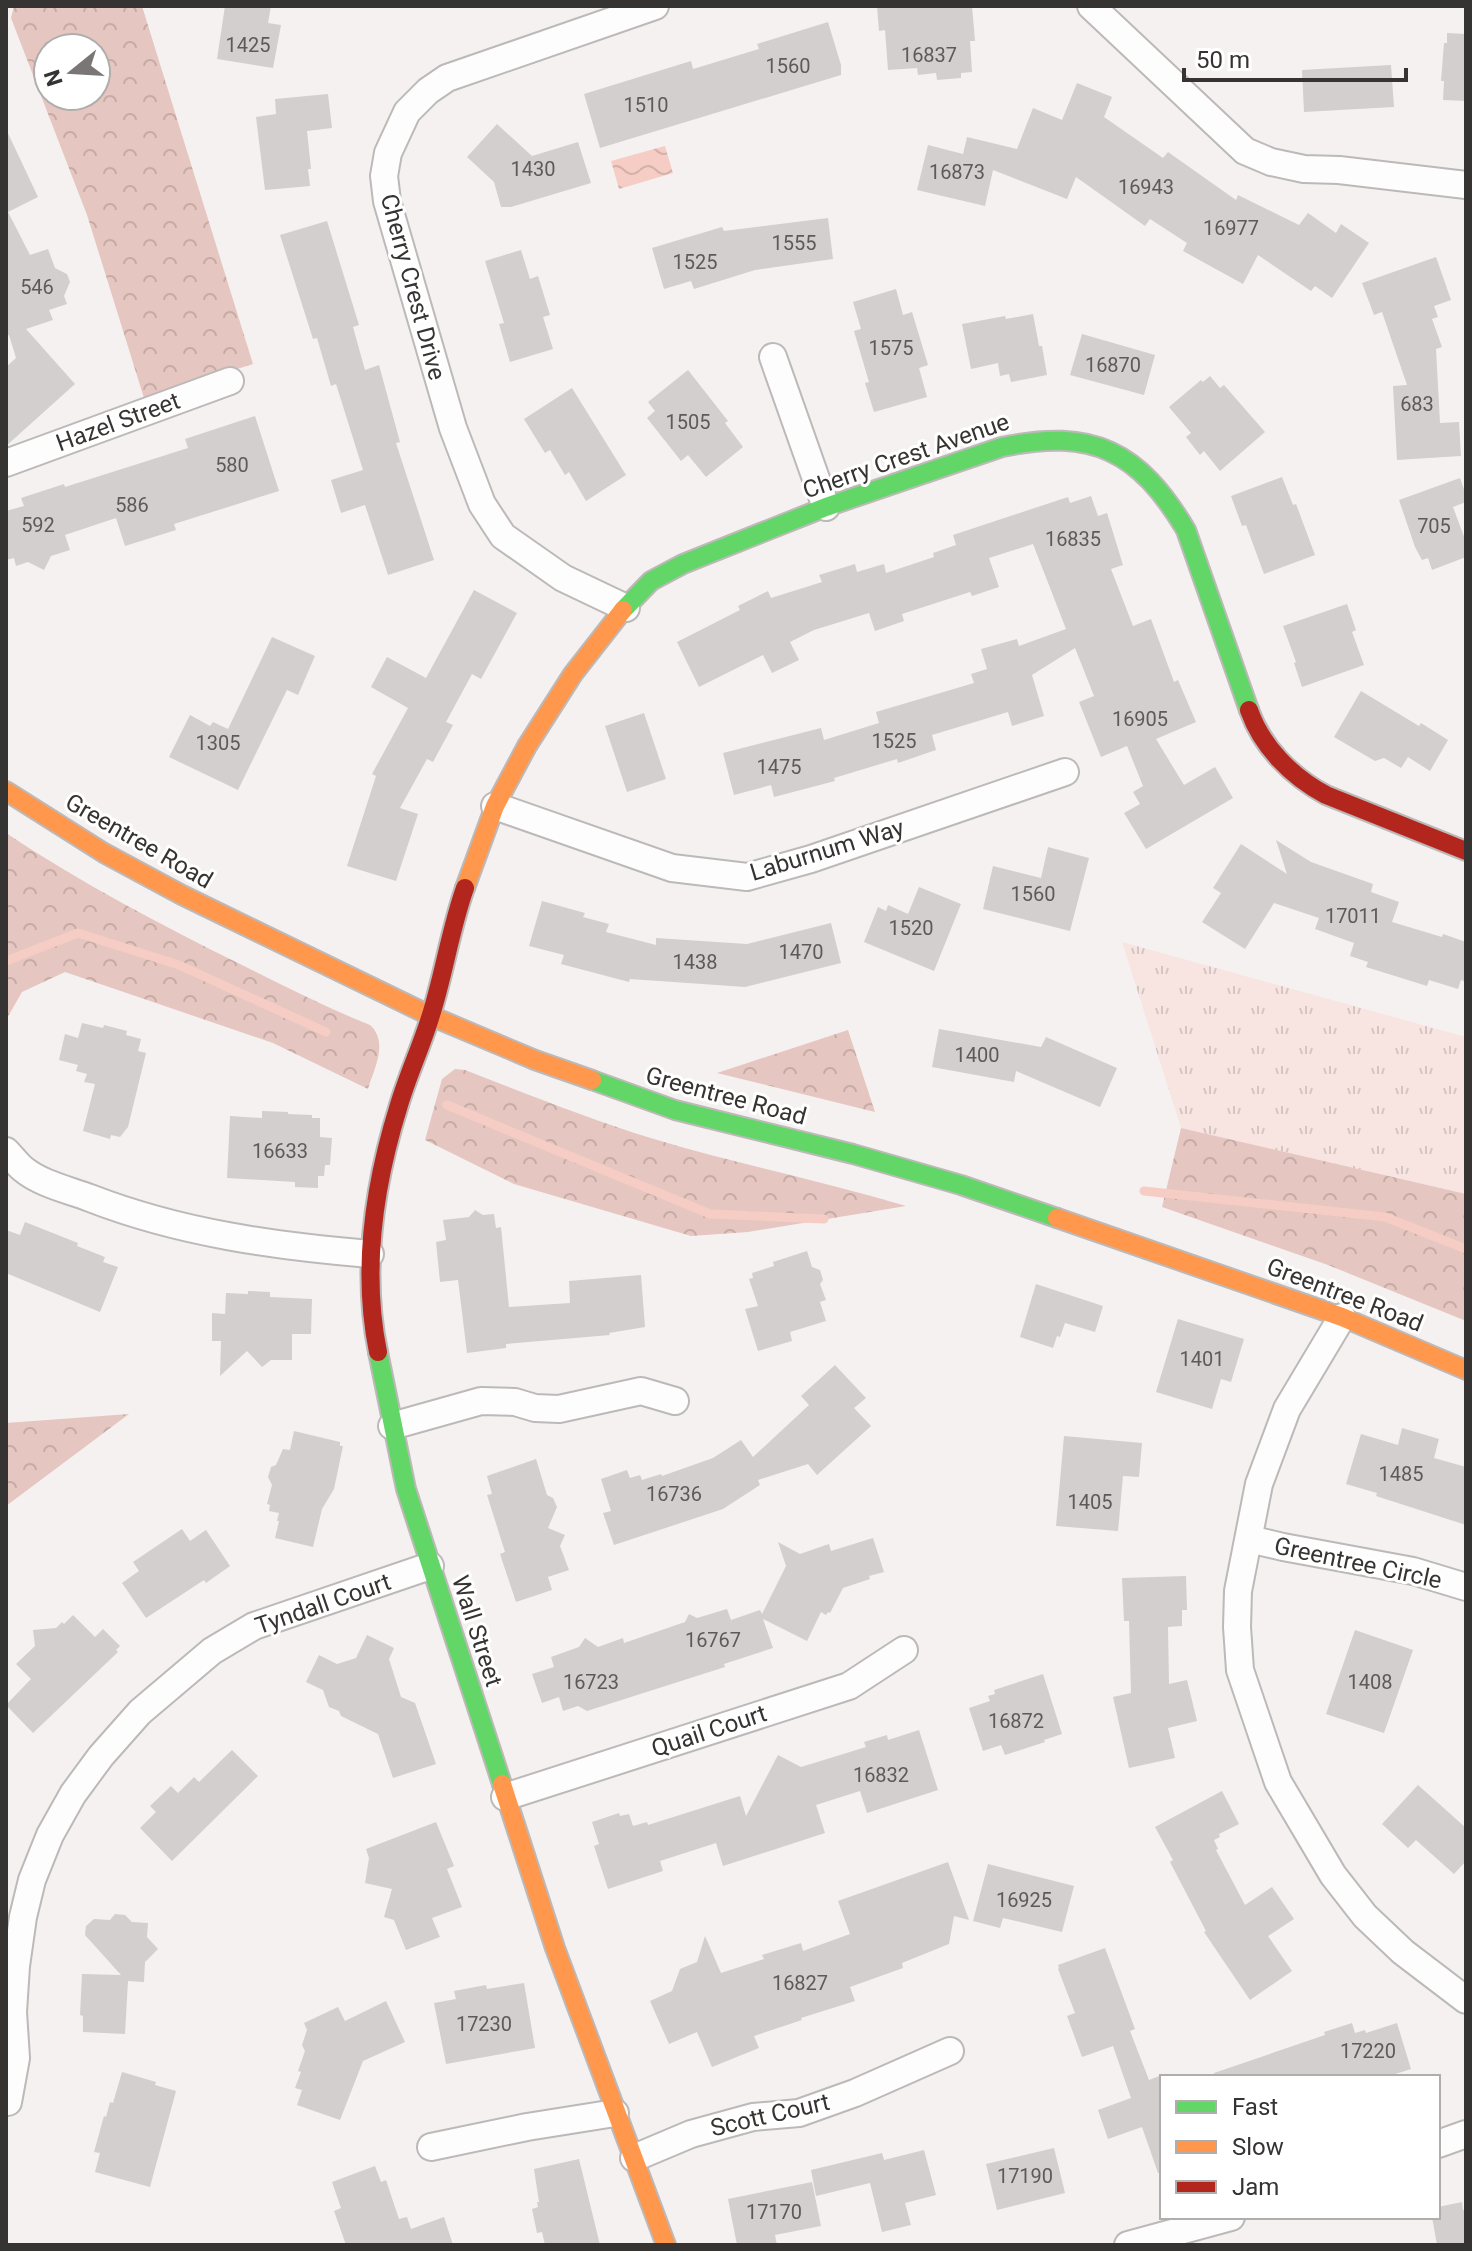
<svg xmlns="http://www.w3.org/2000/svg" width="1472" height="2251" viewBox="0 0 1472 2251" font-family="Roboto,sans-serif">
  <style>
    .grass { fill: url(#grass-tufts) }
    .forest { fill: url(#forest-crowns); fill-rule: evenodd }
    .water { fill: url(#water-waves) }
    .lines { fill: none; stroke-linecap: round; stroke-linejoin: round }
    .stream { stroke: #f5cdc4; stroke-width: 9 }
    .building { fill: #d2cfce }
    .street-casing { stroke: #bcb9b8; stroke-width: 30 }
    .fast-casing { stroke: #bcb9b8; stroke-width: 22 }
    .slow-casing { stroke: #bcb9b8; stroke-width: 22 }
    .jam-casing { stroke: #bcb9b8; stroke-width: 22 }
    .street { stroke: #fefdfd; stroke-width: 26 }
    .fast { stroke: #63d668; stroke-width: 18 }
    .slow { stroke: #ff974d; stroke-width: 18 }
    .jam { stroke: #b3261e; stroke-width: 18 }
    .labels { text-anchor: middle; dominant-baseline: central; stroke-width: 6; stroke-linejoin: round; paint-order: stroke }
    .number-label { font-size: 20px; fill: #5d5b5a }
    .street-label { font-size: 24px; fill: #363433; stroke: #fff }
  </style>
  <defs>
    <pattern id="grass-tufts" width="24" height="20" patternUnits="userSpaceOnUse" patternTransform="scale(2)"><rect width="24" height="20" fill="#f8e5e1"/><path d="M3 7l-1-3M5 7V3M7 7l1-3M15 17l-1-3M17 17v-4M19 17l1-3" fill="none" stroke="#d5c5c2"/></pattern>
    <pattern id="forest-crowns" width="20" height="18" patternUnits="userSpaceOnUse" patternTransform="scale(2)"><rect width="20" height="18" fill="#e6c6c0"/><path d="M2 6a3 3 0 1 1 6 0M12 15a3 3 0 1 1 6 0" fill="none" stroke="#c6aba5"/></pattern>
    <pattern id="water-waves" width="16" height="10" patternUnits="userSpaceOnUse" patternTransform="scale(2)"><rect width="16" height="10" fill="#f5cdc4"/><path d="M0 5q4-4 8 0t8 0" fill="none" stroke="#d3b1a9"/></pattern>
  </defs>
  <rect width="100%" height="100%" fill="#f5f1f0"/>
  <polygon class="grass" points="1122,942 1466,1037 1466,1194 1181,1128"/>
  <g class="forest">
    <path d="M14 6H142L253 364 144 398 87 215 11 18ZM48 48H96V96H48Z"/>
    <path d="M6 833C81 883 161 925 242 965 284 986 327 1008 370 1025 389 1042 374 1069 368 1089L273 1043 65 972 22 992 6 1020Z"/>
    <polygon points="848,1030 875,1112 717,1073"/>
    <path d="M455 1069 465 1070C527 1094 589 1119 654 1139 737 1164 823 1181 906 1206L748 1232 691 1236 514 1184 425 1140 442 1079Z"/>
    <polygon points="1181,1128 1466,1194 1466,1321 1328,1265 1162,1207"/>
    <polygon points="129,1414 6,1506 6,1423"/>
  </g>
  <polygon class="water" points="665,146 673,173 619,189 611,161"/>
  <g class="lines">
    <g class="stream">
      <polyline points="6,961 78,933 179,965 326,1032"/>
      <polyline points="447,1105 710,1214 824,1219"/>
      <polyline points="1144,1191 1385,1217 1466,1249"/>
    </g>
  </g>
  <g class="building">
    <polygon points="225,6 271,6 268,23 281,25 273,68 217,59"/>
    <polygon points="877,6 972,6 975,41 970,41 972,72 961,73 961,78 937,80 936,73 918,75 917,68 888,70 885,30 879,31"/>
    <polygon points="828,22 841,65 841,75 600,148 584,94 691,61 693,69 759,49 757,44"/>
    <polygon points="1447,33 1466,34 1466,101 1443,100 1444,81 1441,81 1444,43 1447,43"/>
    <polygon points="1391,65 1394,107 1304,112 1302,70"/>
    <polygon points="1077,83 1112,97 1104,117 1163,158 1168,152 1236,200 1238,195 1299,225 1308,213 1336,233 1341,224 1369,243 1332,298 1315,286 1311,291 1258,255 1243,284 1183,251 1187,243 1150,219 1145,226 1076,177 1067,199 993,170 985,206 917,190 928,145 963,154 967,137 1017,149 1033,108 1062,120"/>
    <polygon points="328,94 332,128 307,131 311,169 308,169 310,186 265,190 256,117 276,114 275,99"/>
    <polygon points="497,124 532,156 578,142 591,183 511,207 501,207 494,182 467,157"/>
    <polygon points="6,129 38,197 8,212 30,255 48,249 55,268 67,274 70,282 64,296 67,304 49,310 53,320 26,329 75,384 6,446 6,367 16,358 9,335 6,336"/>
    <polygon points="828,218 833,259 755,270 694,289 691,281 664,289 652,248 722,227 724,231"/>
    <polygon points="327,221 359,325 353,327 365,370 379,365 400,442 396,443 434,560 388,575 365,505 341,513 331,480 363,470 336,384 331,386 317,338 313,339 280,235"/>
    <polygon points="521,250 530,279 538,276 550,315 543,317 553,349 510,362 499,324 504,323 485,261"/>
    <polygon points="1436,257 1451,300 1434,306 1438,317 1432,319 1442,347 1436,349 1440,423 1459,422 1461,456 1397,460 1393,386 1407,385 1382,312 1374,315 1362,283"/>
    <polygon points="896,289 903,315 912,312 928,365 919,368 927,397 874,412 865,383 869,382 854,331 861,329 853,302"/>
    <polygon points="1033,314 1039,346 1042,346 1047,375 1011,382 1009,374 1000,376 998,363 971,369 962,324 1005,316 1006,319"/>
    <polygon points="1082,334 1155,355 1144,395 1070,375"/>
    <polygon points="688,370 728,421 725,423 743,447 706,477 688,455 681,461 647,418 655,411 648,402"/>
    <polygon points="1210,376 1220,388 1224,385 1265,432 1220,471 1204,451 1200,455 1186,437 1191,433 1169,407 1201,380 1203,382"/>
    <polygon points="572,388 626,475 586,501 569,472 565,475 550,450 545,453 524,419"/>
    <polygon points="255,416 279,491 174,524 176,530 125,546 116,518 65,535 70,550 51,556 44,570 28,562 16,566 14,558 6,560 6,511 24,506 21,498 64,484 65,487 188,448 185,439"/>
    <polygon points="1282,477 1293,505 1296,504 1315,555 1264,574 1246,525 1242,526 1231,496"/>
    <polygon points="1460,478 1466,495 1466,502 1453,507 1466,542 1466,557 1432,570 1428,558 1422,560 1415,547 1399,500"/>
    <polygon points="1091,496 1098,516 1107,513 1123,565 1111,569 1133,626 1151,619 1174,682 1178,680 1196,722 1156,739 1184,785 1215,767 1233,798 1146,849 1124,813 1140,804 1133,792 1143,786 1127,746 1101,757 1079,702 1094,696 1075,648 1032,675 1044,716 1012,726 1008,712 932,735 936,750 898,763 897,759 834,778 835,781 774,797 771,785 734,795 723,753 821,728 824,740 879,723 876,712 974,683 971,674 987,669 981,649 1017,639 1019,646 1066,629 1033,544 989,558 999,587 972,596 970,592 902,614 904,621 875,631 869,613 814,630 790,642 799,660 772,673 763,655 699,687 677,642 740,610 738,606 768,591 771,598 822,582 819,575 855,564 857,572 884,564 886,573 934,557 933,553 956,545 953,535 1068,497 1070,503"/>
    <polygon points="474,590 517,613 481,679 472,674 446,722 453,725 433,762 427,759 400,808 418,814 396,881 347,866 376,776 372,774 408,708 371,687 387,657 426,678"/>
    <polygon points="1347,604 1356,630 1352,632 1364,665 1302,687 1294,663 1296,662 1283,626"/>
    <polygon points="272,637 315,656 298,695 287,690 238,790 169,757 190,715 210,726 213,722 228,729"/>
    <polygon points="1361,691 1419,726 1421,723 1448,740 1430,771 1408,757 1401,768 1384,758 1375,761 1334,737"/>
    <polygon points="644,713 666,779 627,792 605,726"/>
    <polygon points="1276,840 1311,862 1373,884 1371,892 1399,902 1392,922 1442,937 1443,934 1466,942 1466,982 1461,980 1458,989 1429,980 1427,986 1366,967 1368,962 1350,956 1354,943 1315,929 1319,918 1274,903 1245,949 1202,922 1221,893 1213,888 1241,844 1287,874"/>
    <polygon points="1048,847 1089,858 1070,931 983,909 993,866 1041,878"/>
    <polygon points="919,887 961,904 934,971 864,942 878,907 886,911 888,905 908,914"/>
    <polygon points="542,901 585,913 583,917 609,924 606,932 656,945 656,938 747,944 831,923 841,963 745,987 630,979 629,982 561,964 564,955 529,946"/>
    <polygon points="82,1023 103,1028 104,1025 127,1031 126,1035 141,1039 138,1051 146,1053 128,1127 120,1137 111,1135 110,1139 83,1131 95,1084 84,1082 87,1074 76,1071 78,1065 59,1060 65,1034 78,1038"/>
    <polygon points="939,1029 1041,1047 1046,1037 1117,1068 1100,1107 1016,1071 1014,1082 932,1067"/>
    <polygon points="262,1111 288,1112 288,1114 312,1115 312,1118 320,1118 320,1137 332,1138 330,1165 325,1165 324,1176 318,1176 318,1188 295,1187 295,1182 227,1178 230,1116 262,1118"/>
    <polygon points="475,1210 483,1215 494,1214 496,1228 501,1227 509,1307 570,1303 569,1281 641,1275 645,1327 609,1333 610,1335 506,1344 506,1348 467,1353 458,1280 440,1282 436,1242 446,1240 443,1220 469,1217"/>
    <polygon points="25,1222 78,1243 77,1246 105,1257 103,1262 118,1267 100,1312 6,1273 6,1230 20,1235"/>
    <polygon points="807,1251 812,1267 820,1270 823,1280 820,1284 826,1300 820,1302 826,1321 790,1332 792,1341 758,1351 745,1309 758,1306 749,1279 753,1278 752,1273 774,1266 773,1262"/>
    <polygon points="1036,1284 1103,1306 1095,1332 1065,1323 1060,1337 1057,1336 1053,1348 1020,1337"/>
    <polygon points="248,1291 270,1292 270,1297 312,1299 311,1334 292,1334 292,1360 271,1360 262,1367 247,1351 220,1376 221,1341 212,1341 212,1313 225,1314 226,1293 248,1294"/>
    <polygon points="1178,1319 1244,1339 1231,1382 1221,1379 1212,1409 1156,1392"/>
    <polygon points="835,1365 866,1398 854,1408 871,1426 817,1475 808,1464 758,1480 760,1485 723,1509 614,1545 603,1513 611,1511 601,1479 627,1470 630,1478 640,1475 642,1480 661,1474 662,1476 713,1458 741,1440 753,1457 809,1405 801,1396"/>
    <polygon points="1402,1428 1439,1439 1434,1458 1466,1467 1466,1525 1376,1496 1377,1493 1346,1484 1361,1434 1398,1445"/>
    <polygon points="294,1431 340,1442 340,1446 343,1446 334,1489 322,1509 313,1547 275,1538 279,1521 277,1521 279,1513 269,1511 270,1505 267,1504 272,1485 268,1477 271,1467 276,1465 283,1449 290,1450"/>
    <polygon points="1064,1436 1142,1443 1139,1477 1123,1476 1118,1531 1056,1526"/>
    <polygon points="536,1459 547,1495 553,1498 557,1507 548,1528 565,1535 560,1546 569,1570 548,1577 552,1590 516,1602 500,1554 505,1552 487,1495 492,1494 487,1476"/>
    <polygon points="182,1529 190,1541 206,1530 230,1566 206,1583 204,1580 146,1618 122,1583 139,1571 133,1562"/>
    <polygon points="873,1538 884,1572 869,1576 870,1579 843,1588 830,1613 828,1612 826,1615 821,1612 807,1641 763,1619 773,1648 724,1664 725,1667 587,1711 578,1706 563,1711 559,1697 542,1703 532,1674 554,1667 551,1657 579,1647 585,1638 598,1647 623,1638 624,1643 685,1622 689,1614 697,1618 727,1609 731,1620 760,1610 762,1614 786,1566 778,1542 800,1554 829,1544 831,1551"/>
    <polygon points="1186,1576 1187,1610 1182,1610 1182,1626 1168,1627 1169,1684 1187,1680 1197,1721 1168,1728 1175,1758 1129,1768 1113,1697 1131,1693 1129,1621 1124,1621 1122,1578"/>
    <polygon points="73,1615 95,1637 103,1629 120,1646 116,1650 118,1652 33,1733 6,1705 31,1679 16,1664 35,1646 33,1630 56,1628 62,1622 64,1624"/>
    <polygon points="1355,1630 1413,1650 1384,1733 1326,1714"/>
    <polygon points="367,1635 394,1648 389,1659 401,1697 415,1703 436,1764 393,1778 378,1734 341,1716 339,1711 329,1707 323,1690 306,1682 319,1655 337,1664 356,1658"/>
    <polygon points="1043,1674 1062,1734 1044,1740 1045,1742 1005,1755 1001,1745 983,1751 969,1708 990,1701 988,1696 995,1694 994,1690"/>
    <polygon points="919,1730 938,1790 867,1813 860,1791 816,1805 825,1833 723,1866 716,1843 660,1861 663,1871 608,1889 594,1846 599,1844 592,1822 619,1813 620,1816 629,1814 633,1826 647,1822 648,1825 740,1796 746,1816 778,1755 801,1767 866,1747 864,1742 887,1735 888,1740"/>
    <polygon points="232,1750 258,1776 172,1861 140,1828 156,1812 150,1806 171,1786 178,1793 194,1777 199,1782"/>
    <polygon points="1418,1785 1466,1828 1466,1861 1454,1874 1416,1840 1408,1848 1382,1824"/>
    <polygon points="1222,1791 1239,1824 1219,1834 1220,1837 1214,1840 1218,1849 1216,1850 1245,1905 1272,1887 1294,1919 1268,1936 1292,1971 1250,2000 1204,1932 1206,1931 1170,1862 1173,1860 1155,1827"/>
    <polygon points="436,1822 454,1866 447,1869 462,1907 432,1918 440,1937 406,1950 394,1920 384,1917 392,1889 365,1883 369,1858 366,1849"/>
    <polygon points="948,1862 969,1920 954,1916 949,1944 902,1963 903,1968 850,1987 855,2001 801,2018 802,2020 754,2036 759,2048 712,2067 697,2032 669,2044 650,2001 672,1991 680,1969 697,1962 705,1936 721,1973 764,1959 762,1955 801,1943 803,1951 850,1934 838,1901"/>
    <polygon points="988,1864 1074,1886 1062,1932 1003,1918 1000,1928 973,1921"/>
    <polygon points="115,1914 125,1915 132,1922 148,1923 147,1937 158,1949 145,1962 144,1982 128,1981 125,2034 83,2032 83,2016 80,2015 82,1974 121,1975 85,1935 86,1926 94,1919 110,1920"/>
    <polygon points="1105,1948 1135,2029 1130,2031 1149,2080 1162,2075 1162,2172 1158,2173 1142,2127 1108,2139 1098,2110 1131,2098 1113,2046 1082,2057 1067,2016 1075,2013 1058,1969 1059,1968 1058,1965"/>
    <polygon points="524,1983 535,2048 446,2064 434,2003 456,1999 454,1991 486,1985 487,1989"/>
    <polygon points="386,2001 405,2042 363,2061 340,2120 297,2105 302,2090 295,2088 301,2072 298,2071 305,2051 302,2045 307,2030 304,2023 338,2007 345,2021"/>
    <polygon points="1352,2023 1355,2033 1365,2030 1366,2033 1397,2023 1411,2069 1386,2077 1215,2077 1214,2073 1325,2035 1324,2032"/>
    <polygon points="122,2072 156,2082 155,2085 176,2091 150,2187 95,2172 100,2153 94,2152 104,2116 106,2117 110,2102 113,2103"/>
    <polygon points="1054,2148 1065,2193 997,2210 986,2164"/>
    <polygon points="924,2150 936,2195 905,2203 911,2225 882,2232 870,2183 816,2196 811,2170 882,2153 884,2160"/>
    <polygon points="579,2159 600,2245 545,2245 542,2232 537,2233 532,2209 538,2207 537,2202 539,2202 534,2169"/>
    <polygon points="375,2166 381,2182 386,2180 399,2219 407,2217 411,2229 444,2217 453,2245 346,2245 334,2211 341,2208 332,2182"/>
    <polygon points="812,2182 821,2226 775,2235 777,2245 737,2245 728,2199"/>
    <polygon points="1462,2202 1463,2210 1466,2210 1466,2245 1437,2245 1432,2217 1438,2217 1438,2207"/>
  </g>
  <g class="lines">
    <g class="street-casing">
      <g id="street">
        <polyline points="1091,6 1245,151 1271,162 1304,169 1339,170 1466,185"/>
        <polyline points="773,357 826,507"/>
        <polyline points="6,463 230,381"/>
        <polyline points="626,608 563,578 503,536 482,504 453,428 387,201 384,176 388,153 407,112 428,91 447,78 655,6"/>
        <polyline points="495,806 672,868 747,877 811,859 1065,772"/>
        <path d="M6 1151C12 1157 17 1164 23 1169 41 1184 69 1190 90 1198 180 1233 275 1246 370 1254"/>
        <polyline points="1342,1317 1287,1409 1259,1484 1238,1591 1237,1627 1240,1670 1278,1782 1333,1875 1365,1916 1403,1952 1466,2000"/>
        <polyline points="392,1426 481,1401 515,1402 535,1408 559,1409 641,1391 675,1401"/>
        <polyline points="1249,1539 1283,1547 1413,1571 1466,1587"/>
        <polyline points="505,1797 849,1686 904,1650"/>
        <polyline points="8,2102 16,2058 13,2012 16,1966 23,1917 32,1880 50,1835 73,1794 101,1756 140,1712 212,1651 254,1626 430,1566"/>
        <polyline points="1438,2144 1466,2134"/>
        <polyline points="431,2147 527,2127 615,2113"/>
        <polyline points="634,2158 691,2134 753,2117 799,2113 855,2093 950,2051"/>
        <polyline points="1128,2245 1231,2217"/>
      </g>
    </g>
    <g class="fast-casing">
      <g id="fast">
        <path d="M623 610 651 581 683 564 826 507 1002 447C1093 428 1139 451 1186 530L1249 710"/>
        <polyline points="592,1080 675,1110 853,1154 961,1185 1057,1218"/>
        <polyline points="378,1352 406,1489 502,1784"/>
      </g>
    </g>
    <g class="slow-casing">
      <g id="slow">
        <polyline points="6,791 104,853 182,895 431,1016 535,1060 592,1080"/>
        <polyline points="465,888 495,806 527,746 573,674 623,610"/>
        <polyline points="1057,1218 1342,1317 1466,1370"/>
        <polyline points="502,1784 555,1948 666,2245"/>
      </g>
    </g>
    <g class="jam-casing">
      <g id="jam">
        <path d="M1249 710C1262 747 1292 777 1326 795L1466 851"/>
        <path d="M378 1352C361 1269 374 1185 399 1105 408 1075 421 1047 430 1018 444 975 450 930 465 888"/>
      </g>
    </g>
    <use href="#street" class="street"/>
    <use href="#fast" class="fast"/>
    <use href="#slow" class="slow"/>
    <use href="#jam" class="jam"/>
  </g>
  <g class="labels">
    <g class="number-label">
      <text x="248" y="45">1425</text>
      <text x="929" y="55">16837</text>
      <text x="788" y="66">1560</text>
      <text x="646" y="105">1510</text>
      <text x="533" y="169">1430</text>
      <text x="957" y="172">16873</text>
      <text x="1146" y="187">16943</text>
      <text x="1231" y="228">16977</text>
      <text x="794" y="243">1555</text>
      <text x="695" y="262">1525</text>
      <text x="37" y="287">546</text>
      <text x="891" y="348">1575</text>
      <text x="1113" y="365">16870</text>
      <text x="1417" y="404">683</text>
      <text x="688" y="422">1505</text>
      <text x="232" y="465">580</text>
      <text x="132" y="505">586</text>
      <text x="38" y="525">592</text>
      <text x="1434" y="526">705</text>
      <text x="1073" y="539">16835</text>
      <text x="1140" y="719">16905</text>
      <text x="894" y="741">1525</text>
      <text x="218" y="743">1305</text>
      <text x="779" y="767">1475</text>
      <text x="1033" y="894">1560</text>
      <text x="1353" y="916">17011</text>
      <text x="911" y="928">1520</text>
      <text x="801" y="952">1470</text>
      <text x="695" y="962">1438</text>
      <text x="977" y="1055">1400</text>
      <text x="280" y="1151">16633</text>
      <text x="1202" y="1359">1401</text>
      <text x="1401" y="1474">1485</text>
      <text x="674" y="1494">16736</text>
      <text x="1090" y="1502">1405</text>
      <text x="713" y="1640">16767</text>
      <text x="591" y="1682">16723</text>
      <text x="1370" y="1682">1408</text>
      <text x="1016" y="1721">16872</text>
      <text x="881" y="1775">16832</text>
      <text x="1024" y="1900">16925</text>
      <text x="800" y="1983">16827</text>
      <text x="484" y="2024">17230</text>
      <text x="1368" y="2051">17220</text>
      <text x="1025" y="2176">17190</text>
      <text x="774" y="2212">17170</text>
    </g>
    <g class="street-label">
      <text transform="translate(413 287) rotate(75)">Cherry Crest Drive</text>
      <text transform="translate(118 422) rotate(-20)">Hazel Street</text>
      <text transform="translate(906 456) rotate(-19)">Cherry Crest Avenue</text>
      <text transform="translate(139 841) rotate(30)">Greentree Road</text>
      <text transform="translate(827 850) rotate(-17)">Laburnum Way</text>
      <text transform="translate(726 1096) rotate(15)">Greentree Road</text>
      <text transform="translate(1345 1295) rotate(21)">Greentree Road</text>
      <text transform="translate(1358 1563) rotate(12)">Greentree Circle</text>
      <text transform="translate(323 1604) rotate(-19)">Tyndall Court</text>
      <text transform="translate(477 1631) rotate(72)">Wall Street</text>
      <text transform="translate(709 1731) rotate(-18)">Quail Court</text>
      <text transform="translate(770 2115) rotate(-13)">Scott Court</text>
    </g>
  </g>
  <rect width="1472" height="2251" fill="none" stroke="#363433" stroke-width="16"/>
  <rect x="1160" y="2075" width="280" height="144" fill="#ffffff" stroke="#afaead" stroke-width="2"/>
  <rect x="1176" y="2101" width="40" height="12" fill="#63d668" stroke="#afaead" stroke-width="2"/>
  <text x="1232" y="2115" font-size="24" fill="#363433">Fast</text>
  <rect x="1176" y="2141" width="40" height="12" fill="#ff974d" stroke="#afaead" stroke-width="2"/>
  <text x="1232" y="2155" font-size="24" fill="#363433">Slow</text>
  <rect x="1176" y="2181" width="40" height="12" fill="#b3261e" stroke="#afaead" stroke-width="2"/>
  <text x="1232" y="2195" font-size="24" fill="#363433">Jam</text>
  <g transform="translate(72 72) rotate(252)"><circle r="38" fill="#ffffff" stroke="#afaead" stroke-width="2"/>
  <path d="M0-6L14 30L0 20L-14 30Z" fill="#797675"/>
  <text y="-12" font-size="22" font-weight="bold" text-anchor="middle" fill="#363433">N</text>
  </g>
  <path d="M1184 68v12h222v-12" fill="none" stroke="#363433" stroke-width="4"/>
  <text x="1196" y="68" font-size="24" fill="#363433" stroke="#ffffff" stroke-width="6" paint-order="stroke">50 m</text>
</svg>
